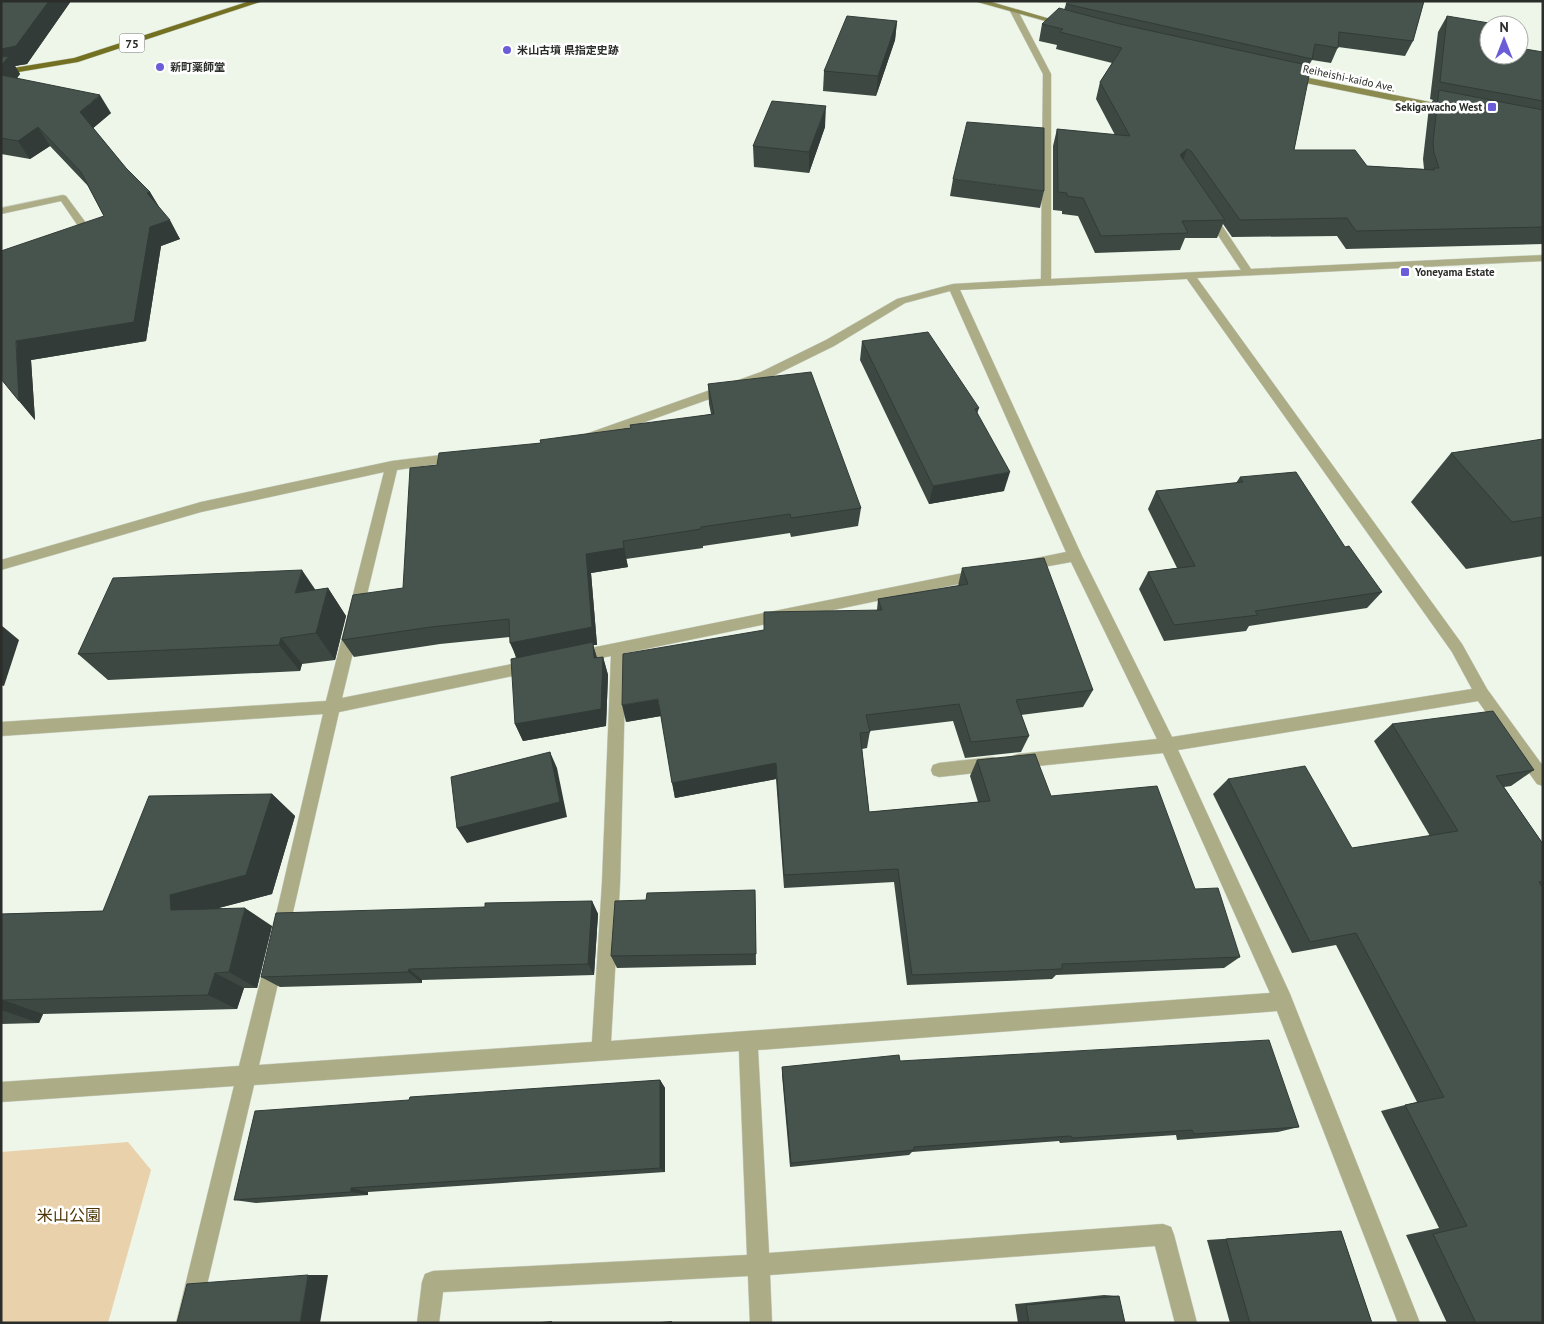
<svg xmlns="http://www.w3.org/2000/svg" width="1544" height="1324" viewBox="0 0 1544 1324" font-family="'PT Sans','Noto Sans JP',sans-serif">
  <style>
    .green { fill: #e9d1ac }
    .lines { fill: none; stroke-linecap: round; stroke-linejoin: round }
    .street-casing { stroke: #cad2c6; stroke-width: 1 }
    .secondary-casing { stroke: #cad2c6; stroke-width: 1 }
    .primary-casing { stroke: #cad2c6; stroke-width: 1 }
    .street { fill: #acac86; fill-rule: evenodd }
    .secondary { fill: #8b8a4f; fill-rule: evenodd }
    .primary { fill: #737121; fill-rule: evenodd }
    .wall { fill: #3d4843 }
    .shaded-wall { fill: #323b37 }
    .building { fill: #47544e; stroke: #323b37 }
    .poi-dot { fill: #6a5dd7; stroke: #fff; stroke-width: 2 }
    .labels { text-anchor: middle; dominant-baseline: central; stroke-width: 5; stroke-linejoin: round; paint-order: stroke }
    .far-poi-label { font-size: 11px; font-weight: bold; fill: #2a2d29; stroke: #fff; text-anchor: start }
    .far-street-label { font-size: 11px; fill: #2a2d29; stroke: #fff }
    .shield { fill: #fff; stroke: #6a6c69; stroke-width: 1 }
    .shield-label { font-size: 12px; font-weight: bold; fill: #2a2d29 }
    .near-park-label { font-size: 16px; fill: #4d3404; stroke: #fff }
  </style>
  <rect width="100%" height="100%" fill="#edf6e9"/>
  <polygon class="green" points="128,1142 151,1170 108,1323 1,1323 1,1152"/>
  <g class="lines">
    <g class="street-casing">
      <g id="street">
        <path d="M1014 9 1018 11 1051 74V279L1241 270 1204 214 1209 211 1213 212 1251 269 1543 255V261L1197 278 1462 644 1487 689 1543 766V786L1537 784 1478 701 1178 750 1290 994 1420 1323H1398L1277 1011 758 1050 769 1253 1163 1224 1171 1227 1174 1235 1197 1323H1175L1155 1246 770 1275 772 1323H750L748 1276 443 1292 439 1323H417L422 1282 425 1274 433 1271 747 1255 739 1051 254 1085 198 1323H176L234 1086 1 1102V1082L239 1066 265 962 268 956 274 953 280 956 283 962 259 1065 592 1042 602 883 611 656 576 663 571 661 569 657 571 653 576 651 978 570 983 571 985 575 983 579 978 580 626 653 620 883 611 1041 1270 993 1163 753 1018 768 1012 766 1010 761 1012 756 1018 754 1157 739 1071 562 1027 570 1022 569 1020 565 1022 561 1027 560 1066 552 950 291 905 303 834 346 769 378 591 441H583L581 438 583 435 761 372 826 340 897 299 953 284 1041 279 1043 74 1010 11ZM1187 279 1452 652 1472 689 1172 737 1082 556 960 290Z"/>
        <polygon points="63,195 66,196 89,227 76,238 67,236 78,226 61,201 1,214 1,208"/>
        <polygon points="458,453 462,454 464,457 462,460 397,470 342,698 532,660 537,662 540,666 537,670 532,672 339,712 287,938 281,941 275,938 272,932 323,714 1,736 1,722 326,701 384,472 201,512 1,570 1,560 201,502 392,461"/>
        <polygon points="993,757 999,759 1001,764 999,769 993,771 939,777 933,775 931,770 933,765 939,763"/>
      </g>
    </g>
    <g class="secondary-casing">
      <g id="secondary">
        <polygon points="974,1 988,1 1071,25 1067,27"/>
        <polygon points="1289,74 1450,106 1454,109 1450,112 1286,79 1285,77"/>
      </g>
    </g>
    <g class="primary-casing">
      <polygon id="primary" points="250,1 263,1 78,62 1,75 1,70 74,58"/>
    </g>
    <use href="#street" class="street"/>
    <use href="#secondary" class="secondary"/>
    <use href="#primary" class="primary"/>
  </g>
  <g class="wall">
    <polygon points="1,1 71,1 27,64 15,66 20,74 17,78 111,113 93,128 126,168 150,192 160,209 180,239 161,246 146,341 31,360 35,420 1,379 104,216 88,186 50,146 30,159 1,154"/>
    <polygon points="1424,1 1413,41 1405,56 1338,47 1331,63 1312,60 1309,65 1294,150 1367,166 1424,169 1423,159 1429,107 1433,100 1430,99 1438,32 1447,16 1489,55 1543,52 1543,244 1346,249 1337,236 1232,237 1223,224 1217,238 1185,238 1180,250 1095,253 1078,216 1062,214 1062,211 1053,210 1053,146 1057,129 1115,135 1096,99 1100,82 1112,63 1056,49 1057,45 1039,41 1042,24 1064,10 1066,4"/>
    <polygon points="897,21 895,40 876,96 823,91 824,71"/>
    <polygon points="825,127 809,173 754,167 753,146"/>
    <polygon points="953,179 1044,191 1040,208 950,196"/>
    <polygon points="862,341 979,408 977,414 1004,491 929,504 860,360"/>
    <polygon points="708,384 861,508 858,526 791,537 790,533 703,546 703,548 626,559 628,567 591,573 597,645 593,645 597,658 603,657 608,675 606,726 523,741 515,724 516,658 510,637 440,644 354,657 342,640 403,588 437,465 541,443 711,414 709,404"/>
    <polygon points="1543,439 1543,556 1466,569 1411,502 1451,453"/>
    <polygon points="1240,477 1345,547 1382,592 1367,608 1249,626 1246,631 1164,641 1139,589 1148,572 1177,568 1148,509 1156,491 1236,483"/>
    <polygon points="962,568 1093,690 1083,707 1021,715 1029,736 1021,752 965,758 953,721 870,731 867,748 862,749 869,812 978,802 970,776 977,760 1051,796 1195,889 1240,957 1224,968 1056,975 1052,979 907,985 894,882 784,888 776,779 675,798 661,716 626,722 877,610 878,599 958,586"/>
    <polygon points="328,588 346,616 335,660 302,664 300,671 108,680 78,654 315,590"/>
    <polygon points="1392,724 1534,770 1511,786 1504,787 1543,844 1543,1323 1447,1323 1406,1235 1439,1228 1381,1111 1417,1102 1336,945 1292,953 1213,794 1228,779 1352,848 1430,836 1374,741"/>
    <polygon points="272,794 295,816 272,894 219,908 272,926 257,988 244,988 237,1009 43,1014 39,1023 1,1024 1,914 103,911"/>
    <polygon points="755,890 756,965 617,968 611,956 646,900"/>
    <polygon points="592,901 598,914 594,975 422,980 422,983 280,987 261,977 485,907"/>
    <polygon points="900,1061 1299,1127 1278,1132 1177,1140 1176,1135 1060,1143 1059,1141 912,1152 909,1155 790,1167 782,1075 782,1067"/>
    <polygon points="660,1080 665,1088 665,1172 368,1192 368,1195 256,1203 234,1200 409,1100"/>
    <polygon points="1341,1231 1372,1323 1230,1323 1207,1240"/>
    <polygon points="1104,1295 1119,1296 1125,1323 1018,1323 1015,1304"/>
    <polygon points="552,1321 552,1323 531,1323"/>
    <polygon points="672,1321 672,1323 650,1323"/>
  </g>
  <g class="shaded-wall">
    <polygon points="49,1 71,1 27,64 15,66 20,74 7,92 1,83 1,49"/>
    <polygon points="897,21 895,40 876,96 878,76"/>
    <polygon points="100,95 111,113 91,130 80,112"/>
    <polygon points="826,106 825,127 809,173 809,152"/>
    <polygon points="38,127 50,146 30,159 18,141"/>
    <polygon points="1187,149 1181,166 1180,155"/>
    <polygon points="150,192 161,210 147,193"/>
    <polygon points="170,220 180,239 161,246 146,341 31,360 35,420 19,401 16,341 150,227"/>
    <polygon points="1010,472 1004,491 929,504 933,486"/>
    <polygon points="623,541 628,567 591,573 597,645 593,645 598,661 518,661 510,643 586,554"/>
    <polygon points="302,570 321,598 295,593"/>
    <polygon points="328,588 346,616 335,660 316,633"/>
    <polygon points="1,625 19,640 4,686 1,685"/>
    <polygon points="281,638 302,664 300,671 279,645"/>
    <polygon points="603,657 608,675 606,726 523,741 515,724"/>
    <polygon points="658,699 661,716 626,722 622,705"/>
    <polygon points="550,752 557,768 567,817 467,843 457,828"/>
    <polygon points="776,763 776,779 675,798 672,783"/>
    <polygon points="272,794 295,816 272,894 199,913 171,910 170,895"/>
    <polygon points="592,901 598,914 594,975 588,964"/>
    <polygon points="245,908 272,926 257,988 229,972"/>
    <polygon points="409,969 422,980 422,983 408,972"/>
    <polygon points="215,973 244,988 237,1009 208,995"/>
    <polygon points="3,1000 43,1014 39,1023 1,1010 1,1003"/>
    <polygon points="660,1080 665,1088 665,1172 660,1168"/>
    <polygon points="351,1188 368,1192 368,1195 351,1192"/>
    <polygon points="308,1275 328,1275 320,1323 300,1323"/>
  </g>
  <g class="building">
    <polygon points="1,1 49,1 16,46 1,49"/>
    <polygon points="1068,1 1424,1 1413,41 1339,32 1338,48 1315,44 1312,59 1066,4"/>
    <polygon points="1059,8 1120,24 1311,66 1294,150 1355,150 1367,166 1434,170 1434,168 1439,168 1434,153 1433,142 1439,90 1543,110 1543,144 1542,144 1543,145 1543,227 1356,231 1347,218 1240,220 1191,151 1187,149 1180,155 1225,220 1182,221 1188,233 1101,236 1083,198 1067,196 1067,193 1058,192 1057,129 1130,136 1100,82 1122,48 1060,32 1063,29 1042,24"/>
    <polygon points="847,16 897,21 878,76 824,71"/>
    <polygon points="1447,16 1501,25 1489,25 1489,55 1519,55 1519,48 1543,52 1543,101 1440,82"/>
    <polygon points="9,56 1,66 1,57"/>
    <polygon points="1,75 100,95 80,112 126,168 150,192 147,193 170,220 150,227 134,322 16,341 19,401 1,379 1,251 104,216 81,172 38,127 18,141 1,138"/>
    <polygon points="772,101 826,106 809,152 753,146"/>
    <polygon points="967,122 1044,128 1044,191 953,179"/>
    <polygon points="928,332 979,408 975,409 1010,472 933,486 862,341"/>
    <polygon points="811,372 861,508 791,518 790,514 701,527 701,529 623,541 624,548 586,554 592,627 510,643 509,619 431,627 342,640 353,595 403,588 410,468 437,465 439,453 541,443 540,440 631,428 630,425 714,414 708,384"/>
    <polygon points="1543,439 1543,517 1512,522 1451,453"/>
    <polygon points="1296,472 1345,547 1349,546 1382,592 1255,611 1258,615 1174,625 1148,572 1195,566 1156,491 1243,482 1240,477"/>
    <polygon points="1044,558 1093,690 1016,700 1029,736 971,742 959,704 866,715 870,732 860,733 869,812 990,801 977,760 1035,754 1051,796 1157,786 1195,889 1218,888 1240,957 1062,964 1062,969 912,975 898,869 784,875 776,763 672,783 658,699 622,705 623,654 764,630 764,612 882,610 878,599 968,584 962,568"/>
    <polygon points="302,570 295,593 328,588 316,633 281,638 279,645 78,654 113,578"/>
    <polygon points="593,642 594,658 603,657 601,709 515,724 511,659"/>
    <polygon points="1493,711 1534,770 1496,776 1543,844 1543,881 1539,882 1543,888 1543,1323 1476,1323 1433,1234 1467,1226 1405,1105 1444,1097 1356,933 1310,942 1228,779 1305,766 1352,848 1458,831 1392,724"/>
    <polygon points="550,752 560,802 457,828 451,777"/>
    <polygon points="272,794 246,875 170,895 171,910 245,908 229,972 215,973 208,995 3,1000 1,1003 1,914 103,911 149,796"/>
    <polygon points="755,890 756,954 611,956 615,901 646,900 647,893"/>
    <polygon points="592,901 588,964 409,969 408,972 261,977 276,913 485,907 485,903"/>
    <polygon points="1269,1040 1299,1127 1194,1134 1192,1130 1072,1138 1071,1136 914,1147 914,1150 791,1163 782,1067 899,1055 900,1061"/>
    <polygon points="660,1080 660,1168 351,1188 351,1192 234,1200 255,1111 409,1100 410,1097"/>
    <polygon points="1341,1231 1372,1323 1250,1323 1226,1239"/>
    <polygon points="308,1275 300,1323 177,1323 187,1284"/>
    <polygon points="1119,1296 1125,1323 1029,1323 1026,1305"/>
  </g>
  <g class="poi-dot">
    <circle cx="507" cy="50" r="5"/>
    <circle cx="160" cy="67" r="5"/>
    <rect x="1487" y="102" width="10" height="10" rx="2.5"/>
    <rect x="1400" y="267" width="10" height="10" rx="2.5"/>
  </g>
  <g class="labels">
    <g class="far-poi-label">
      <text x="517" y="50">米山古墳 県指定史跡</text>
      <text x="170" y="67">新町薬師堂</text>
      <text x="1482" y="107" text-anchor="end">Sekigawacho West</text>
      <text x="1415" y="272">Yoneyama Estate</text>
    </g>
    <g class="far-street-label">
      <text transform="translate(1349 78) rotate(12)">Reiheishi-kaido Ave.</text>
    </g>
    <rect class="shield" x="119.5" y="33.5" width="25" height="19" rx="4"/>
    <g class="shield-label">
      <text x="132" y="43">75</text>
    </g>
    <g class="near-park-label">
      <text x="69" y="1215">米山公園</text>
    </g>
  </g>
  <rect width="1544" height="1324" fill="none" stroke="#2a2d29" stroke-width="5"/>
  <g transform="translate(1504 40)"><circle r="24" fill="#ffffff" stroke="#aaaba9"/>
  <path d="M0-4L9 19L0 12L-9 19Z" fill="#6a5dd7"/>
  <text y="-8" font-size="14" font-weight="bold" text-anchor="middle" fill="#2a2d29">N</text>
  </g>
</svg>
